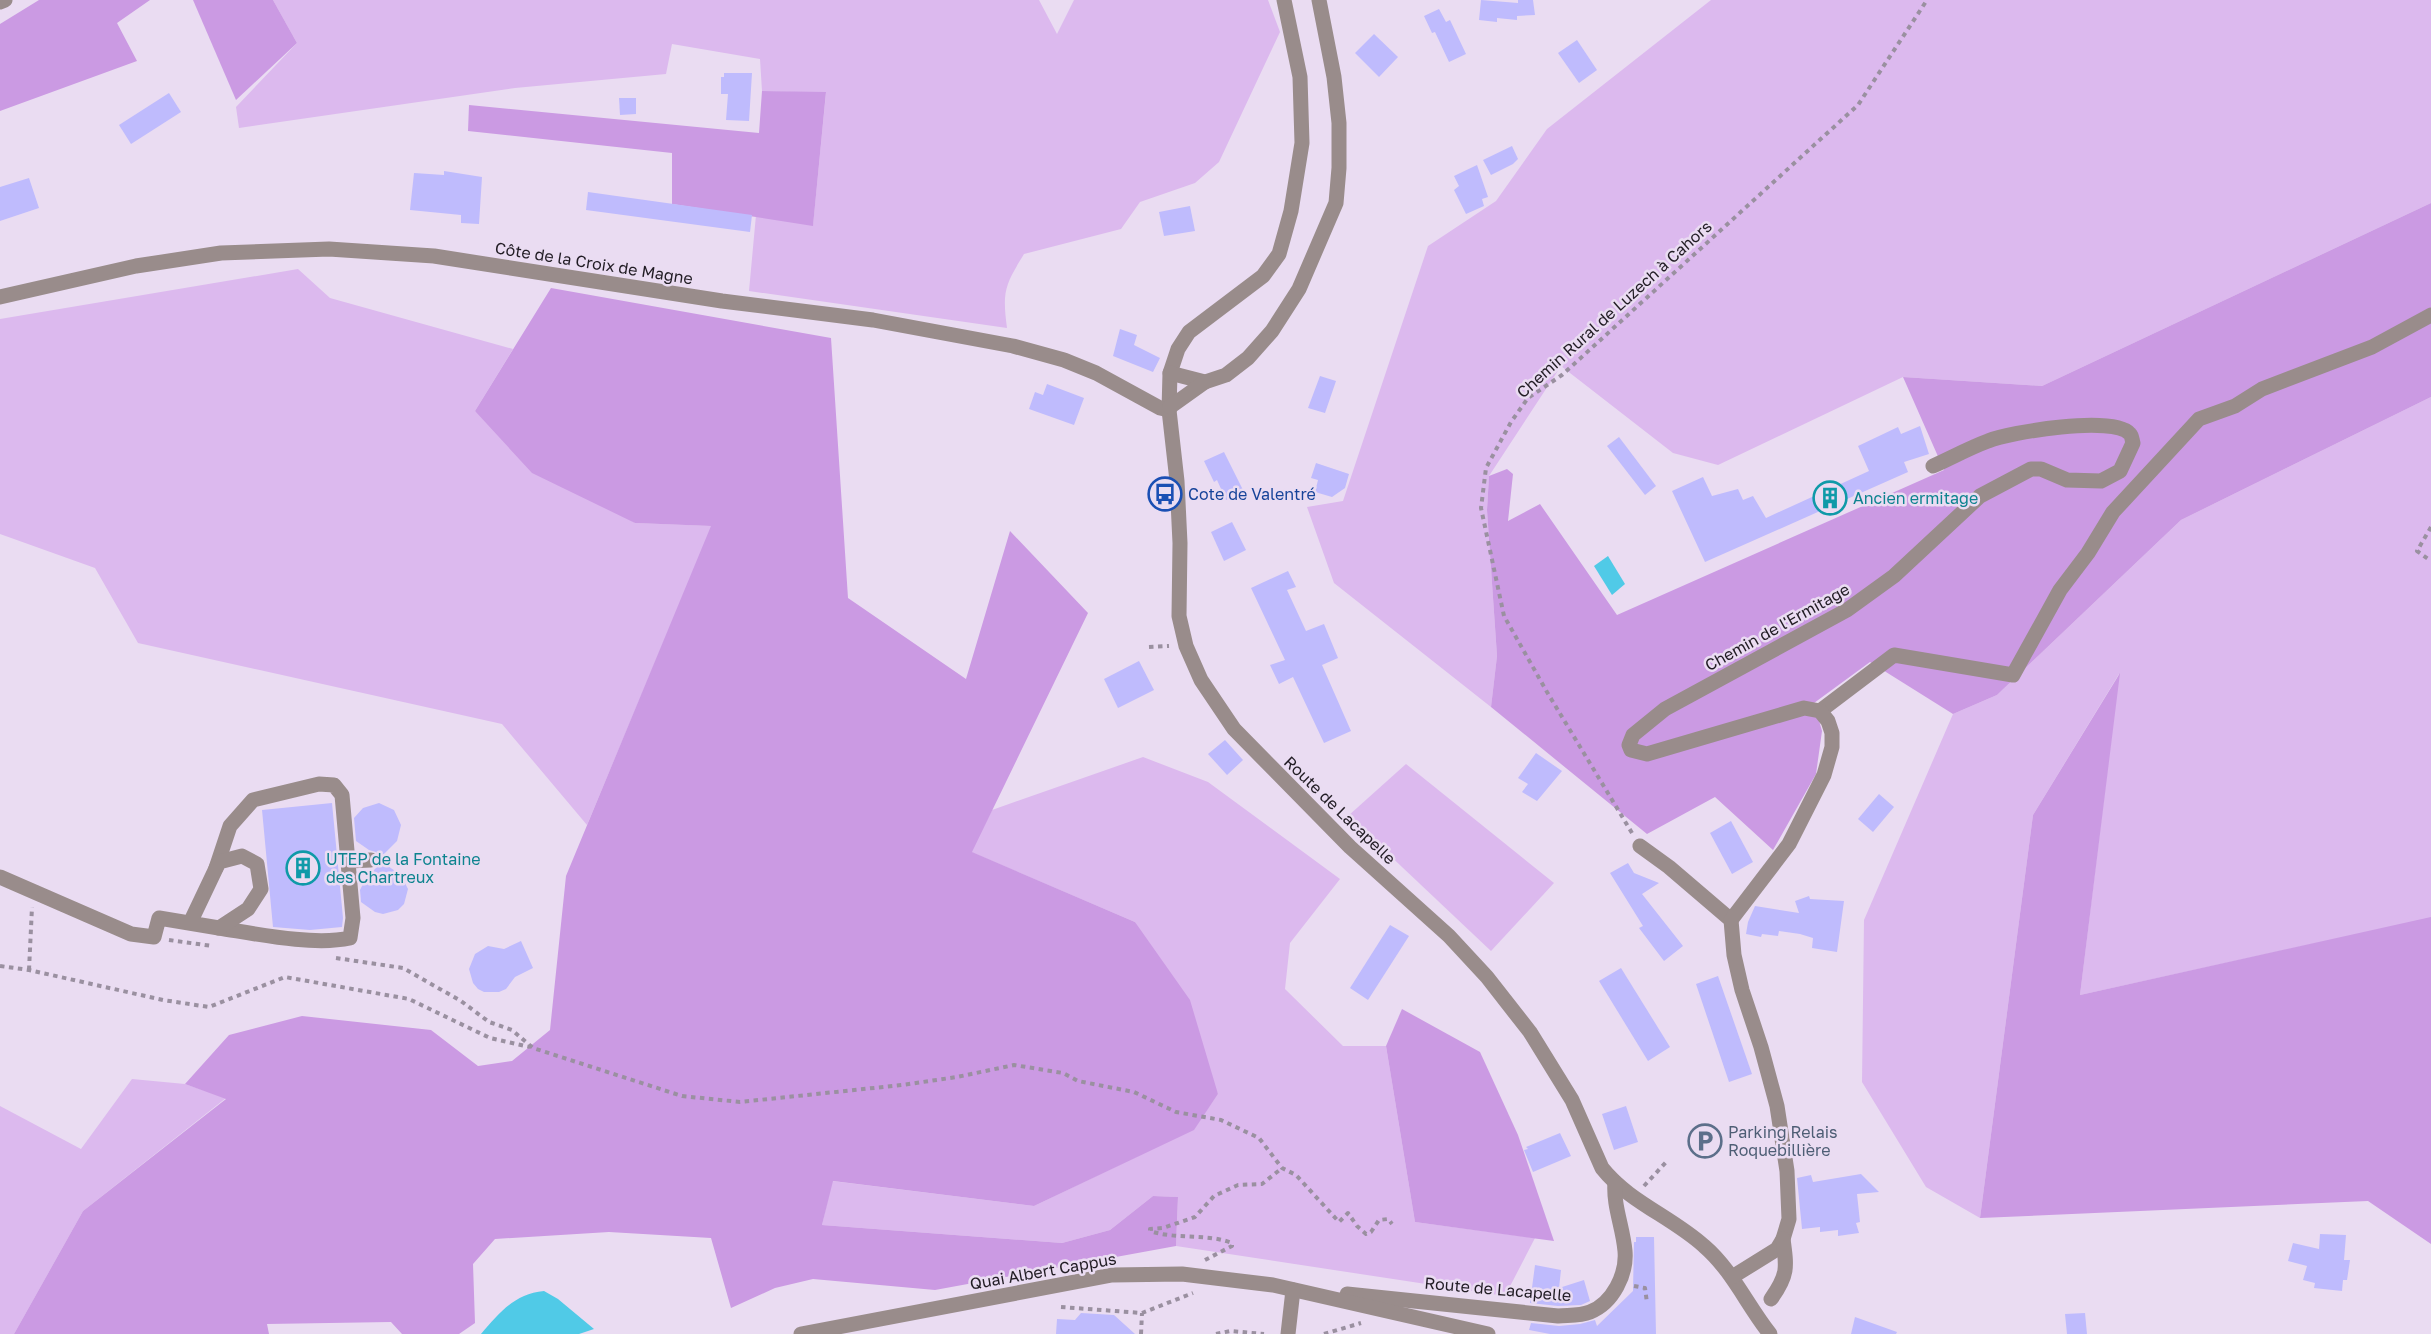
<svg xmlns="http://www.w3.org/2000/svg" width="2431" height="1334" viewBox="0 0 2431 1334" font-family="'Golos Text',sans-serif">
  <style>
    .green { fill: #dcb9ee }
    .forest { fill: #cb9ae3 }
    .water { fill: #50cae7 }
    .building { fill: #bfbbfd }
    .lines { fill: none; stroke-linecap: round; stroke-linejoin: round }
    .path { stroke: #9a90a0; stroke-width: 4; stroke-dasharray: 4.5 4.5; stroke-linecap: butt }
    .minor { stroke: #998c8b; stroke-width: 15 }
    .labels { text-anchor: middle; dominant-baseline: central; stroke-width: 5; stroke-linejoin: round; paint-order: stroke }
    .street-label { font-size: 16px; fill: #211c24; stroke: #eadcf2 }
    .transit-label { font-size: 16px; fill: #164399; stroke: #eadcf2; text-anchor: start }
    .culture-label { font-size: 16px; fill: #0d838f; stroke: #eadcf2; text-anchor: start }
    .service-label { font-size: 16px; fill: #4e5e75; stroke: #eadcf2; text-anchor: start }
  </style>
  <rect width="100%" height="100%" fill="#eadcf2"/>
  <g class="green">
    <path d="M273 0H1039L1057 34 1074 0H1268L1280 32 1219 162 1195 183 1140 202 1121 229 1024 254C1005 285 1002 291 1007 328L749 291 756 215 813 225 826 93 762 91 760 59 672 44 666 74 515 88 239 128 236 107 297 43Z"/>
    <polygon points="1711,0 2431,0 2431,203 2042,386 1903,377 1718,465 1673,453 1561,366 1489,476 1487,510 1497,656 1491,707 1334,583 1307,507 1343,501 1428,246 1496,201 1547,129"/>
    <polygon points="298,269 330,298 513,349 475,411 635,523 712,526 587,825 502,724 138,643 95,568 0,534 0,319"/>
    <polygon points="2431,397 2431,918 2080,995 2119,674 2033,815 1980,1218 1926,1187 1862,1082 1864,920 1953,714 1997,695 2181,520"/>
    <polygon points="1143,757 1208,782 1340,879 1290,943 1285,989 1343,1046 1386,1046 1415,1222 1535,1238 1505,1296 1176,1246 1178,1197 1153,1196 1110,1230 1062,1243 822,1225 832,1181 1034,1206 1194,1129 1218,1094 1135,922 971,852 992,810"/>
    <polygon points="1406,764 1554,883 1491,951 1348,816"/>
    <polygon points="132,1079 185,1084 226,1098 83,1211 14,1334 0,1334 0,1106 81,1149"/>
  </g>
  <g class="forest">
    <polygon points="39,0 150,0 117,23 137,61 0,111 0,24"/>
    <polygon points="193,0 273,0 297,43 236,100"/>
    <polygon points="762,91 826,92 813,226 672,204 672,153 468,131 469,105 759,133"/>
    <polygon points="2431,203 2431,397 2181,520 1997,695 1953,714 1870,662 1814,703 1822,731 1816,774 1773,850 1715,797 1647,834 1491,707 1497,656 1487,510 1489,476 1507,469 1513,474 1508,521 1540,504 1617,615 1944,470 1903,377 2042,386"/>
    <polygon points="551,288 831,338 848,598 966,679 1010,531 1088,613 972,852 1135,922 1190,1000 1218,1094 1194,1130 1034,1206 833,1181 822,1225 1062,1243 1110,1230 1153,1196 1178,1197 1176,1246 935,1290 813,1279 775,1288 731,1308 711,1238 609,1232 495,1239 473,1264 475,1323 459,1334 402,1334 391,1322 267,1324 269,1334 14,1334 83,1211 226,1099 185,1084 229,1035 302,1016 431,1030 478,1066 512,1061 550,1030 566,876 711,526 635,523 532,473 475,411"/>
    <polygon points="2120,673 2080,995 2431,917 2431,1244 2368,1201 1980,1218 2033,815"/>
    <polygon points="1402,1009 1480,1052 1518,1135 1554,1241 1415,1222 1386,1046"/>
  </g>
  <g class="water">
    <polygon points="1608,556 1625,584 1612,595 1594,566"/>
    <path d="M544 1291 558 1299 594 1329 579 1334H481C499 1313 514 1294 544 1291Z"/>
  </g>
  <g class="building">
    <polygon points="1481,0 1518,3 1518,0 1533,0 1535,15 1517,16 1517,20 1497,18 1497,22 1479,20"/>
    <polygon points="1439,9 1446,22 1450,20 1466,54 1449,62 1435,32 1432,33 1424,16"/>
    <polygon points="1374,34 1398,57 1379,77 1355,53"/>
    <polygon points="1577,40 1597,70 1579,83 1558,53"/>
    <polygon points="724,73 752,73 749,121 726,120 728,94 721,94 721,77 724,77"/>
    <polygon points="169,93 181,112 131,144 119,125"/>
    <polygon points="619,98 636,98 636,114 620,115"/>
    <polygon points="1512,146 1518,159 1513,164 1491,175 1483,160"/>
    <polygon points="1477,165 1488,197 1482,199 1484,206 1466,214 1454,190 1459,186 1454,176"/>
    <polygon points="444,171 482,177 479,224 461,223 461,215 410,210 414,173 444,175"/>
    <polygon points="29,178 39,208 0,221 0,187"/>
    <polygon points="588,192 752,215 750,232 586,210"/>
    <polygon points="1190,206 1195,231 1164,236 1159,212"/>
    <polygon points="1120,329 1137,335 1134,345 1160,358 1153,372 1113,356"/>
    <polygon points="1320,376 1336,381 1325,413 1308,408"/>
    <polygon points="1047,384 1084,398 1074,425 1029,409 1035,392 1043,395"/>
    <polygon points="1920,426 1929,454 1904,462 1908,472 1705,562 1672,491 1703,477 1712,496 1738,489 1743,500 1753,496 1766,518 1869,471 1858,446 1898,427 1901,434"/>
    <polygon points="1619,437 1656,486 1645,495 1607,446"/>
    <polygon points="1224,452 1244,492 1226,500 1217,480 1214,482 1204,461"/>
    <polygon points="1316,463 1349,474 1345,488 1332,497 1315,492 1318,480 1311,478"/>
    <polygon points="1232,522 1246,550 1224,561 1211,532"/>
    <polygon points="1288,571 1296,587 1287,590 1306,631 1324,624 1338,658 1322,665 1351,731 1324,743 1293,677 1279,684 1270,665 1285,660 1251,588"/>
    <polygon points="1139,661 1154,690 1118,708 1104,679"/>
    <polygon points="1225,740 1243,760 1227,775 1208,754"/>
    <polygon points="1536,753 1562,771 1537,801 1522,792 1528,784 1518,778"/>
    <polygon points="1879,794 1894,807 1873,832 1858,819"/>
    <polygon points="332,803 343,918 342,927 310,930 273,927 262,810"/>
    <polygon points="379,803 394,810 401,825 397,841 380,858 376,852 369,850 356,841 354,818 363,808"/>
    <polygon points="1731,821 1753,862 1732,874 1710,833"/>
    <polygon points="382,862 401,875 408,889 404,904 398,910 383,914 375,912 361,902 360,890 366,878"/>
    <polygon points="1628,863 1634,873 1659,883 1642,894 1683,946 1664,961 1639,928 1643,926 1610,873"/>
    <polygon points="1809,896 1810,899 1844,901 1837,952 1812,948 1813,938 1800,934 1779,931 1778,936 1762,934 1761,937 1746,934 1748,922 1755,906 1799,913 1795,901"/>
    <polygon points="1390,925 1409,936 1368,1000 1350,988"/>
    <polygon points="521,941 533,968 515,977 506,989 499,992 484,992 478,989 473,983 469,969 475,954 488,946 504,949"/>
    <polygon points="1621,968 1670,1047 1648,1061 1599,981"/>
    <polygon points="1718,976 1752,1074 1729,1082 1696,984"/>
    <polygon points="1626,1106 1638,1142 1614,1150 1602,1114"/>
    <polygon points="1560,1133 1571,1156 1533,1172 1524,1150 1528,1149 1526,1147"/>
    <polygon points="1861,1174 1879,1192 1857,1194 1860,1222 1856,1223 1859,1233 1838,1236 1838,1230 1820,1232 1820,1227 1802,1229 1797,1178 1811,1175 1813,1182"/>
    <polygon points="2320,1234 2346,1235 2344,1260 2350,1260 2347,1280 2343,1280 2342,1291 2314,1288 2315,1283 2303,1280 2307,1266 2288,1261 2293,1243 2319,1249"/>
    <polygon points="1636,1237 1654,1237 1656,1334 1550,1334 1529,1330 1531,1323 1559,1326 1580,1324 1595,1320 1597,1326 1633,1291 1634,1242 1636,1242"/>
    <polygon points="1535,1265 1561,1270 1559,1288 1584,1280 1590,1301 1581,1305 1558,1306 1530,1303"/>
    <polygon points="1081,1313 1114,1315 1135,1334 1056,1334 1057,1319 1075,1320"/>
    <polygon points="2085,1313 2087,1334 2067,1334 2065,1314"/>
    <polygon points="1855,1317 1897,1332 1896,1334 1851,1334"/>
  </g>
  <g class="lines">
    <g class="path">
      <polyline points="2431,527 2417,551 2431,561"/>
      <polyline points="1149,647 1169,646"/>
      <polyline points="1632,833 1547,692 1504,616 1481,508 1486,468 1511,422 1528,398 1562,375 1858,105 1927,0"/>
      <polyline points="169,940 212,946"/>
      <polyline points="336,958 403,968 461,1001 489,1022 512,1030 533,1048 682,1096 740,1102 902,1085 957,1077 1014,1065 1063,1073 1078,1081 1134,1092 1176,1112 1221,1120 1259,1138 1282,1168 1296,1175 1339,1222 1348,1213 1357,1226 1366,1234 1371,1232 1379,1220 1388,1219 1392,1224"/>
      <polyline points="0,966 29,970 163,1000 209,1007 285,977 409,999 490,1038 530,1047"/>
      <polyline points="29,970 32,907"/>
      <polyline points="1644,1186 1668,1160"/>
      <path d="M1205 1260 1232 1246V1243C1206 1233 1177 1240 1150 1231V1229L1163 1228 1195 1217 1214 1196 1238 1185 1262 1184 1282 1168"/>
      <polyline points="1634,1286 1645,1288 1647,1303"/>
      <polyline points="1061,1307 1142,1313 1193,1293"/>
      <polyline points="1141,1334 1142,1313"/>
      <polyline points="1216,1334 1230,1331 1264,1334"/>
      <polyline points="1324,1334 1361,1323"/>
    </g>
    <g class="minor">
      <path d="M1284 0 1300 77 1302 143 1291 211 1279 254 1263 276 1189 332 1178 349 1170 373 1169 410 1177 481 1180 543 1179 616 1186 646 1201 680 1234 729 1350 847 1449 936 1487 977 1530 1032 1572 1100 1602 1168C1629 1202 1672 1217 1704 1246 1732 1270 1747 1305 1770 1334"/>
      <polyline points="0,2 5,0"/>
      <polyline points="0,297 136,266 221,253 329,249 434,256 722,301 873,320 1013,346 1064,360 1096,373 1160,408 1169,410"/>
      <polyline points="1170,373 1205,382"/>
      <polyline points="1170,407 1205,382 1226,375 1248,358 1272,331 1299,289 1336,203 1339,168 1339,123 1334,77 1319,0"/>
      <polyline points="1820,711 1894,655 2013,675 2060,590 2088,553 2113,512 2199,419 2235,406 2262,389 2372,347 2431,315"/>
      <polyline points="1640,846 1669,867 1731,920 1734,955 1742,990 1761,1047 1777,1106 1787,1171 1789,1219 1783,1239 1777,1249 1732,1277"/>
      <polyline points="348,861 371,860"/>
      <path d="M216 868 230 826 253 800 319 784 334 785 342 795 353 918 350 938C314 946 257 934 219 928"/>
      <polyline points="0,877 131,934 154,937 159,918 219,928 248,909 261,889 257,864 242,856 219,862 190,923"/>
      <path d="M1731 920 1789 844 1824 775 1832 747V733L1828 721 1820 711 1804 708 1647 754 1631 750 1629 745 1633 735 1665 709 1847 610 1894 576 1980 496 2031 469H2041L2067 480 2101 481 2120 471 2133 443C2132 440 2132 436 2130 434 2114 415 2010 432 1988 441 1969 448 1951 458 1933 466"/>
      <path d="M1347 1294 1558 1316C1569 1315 1580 1316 1590 1312 1613 1303 1627 1274 1625 1251 1623 1227 1613 1206 1615 1182"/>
      <path d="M1771 1299C1788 1275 1787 1268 1783 1239"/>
      <polyline points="801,1334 1112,1275 1182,1274 1273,1285 1488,1334"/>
      <polyline points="1288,1334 1293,1290"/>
    </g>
  </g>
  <defs>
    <g id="bus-ring" transform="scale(1.725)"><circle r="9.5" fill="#eadcf2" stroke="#1a4fb4" stroke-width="1.5"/><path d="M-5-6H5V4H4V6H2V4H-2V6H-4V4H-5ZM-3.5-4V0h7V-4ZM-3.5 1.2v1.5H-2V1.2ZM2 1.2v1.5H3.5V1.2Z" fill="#1a4fb4"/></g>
    <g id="building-ring" transform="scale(1.725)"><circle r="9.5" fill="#eadcf2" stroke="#0f9aa8" stroke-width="1.5"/><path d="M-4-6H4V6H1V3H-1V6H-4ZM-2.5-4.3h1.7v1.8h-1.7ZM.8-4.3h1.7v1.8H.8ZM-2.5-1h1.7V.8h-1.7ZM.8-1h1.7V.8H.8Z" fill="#0f9aa8"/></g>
    <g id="parking-ring" transform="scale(1.725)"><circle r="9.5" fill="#eadcf2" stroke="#5c6f8a" stroke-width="1.5"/><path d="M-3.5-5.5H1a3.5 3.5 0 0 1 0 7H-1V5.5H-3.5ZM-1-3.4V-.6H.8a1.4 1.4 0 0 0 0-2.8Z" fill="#5c6f8a"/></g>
  </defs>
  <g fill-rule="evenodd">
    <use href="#bus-ring" x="1165" y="494"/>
    <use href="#building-ring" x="1830" y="498"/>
    <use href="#building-ring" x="303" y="868"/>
    <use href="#parking-ring" x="1705" y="1141"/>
  </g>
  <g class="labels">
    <g class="street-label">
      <text transform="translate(594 263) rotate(9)">Côte de la Croix de Magne</text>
      <text transform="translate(1614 309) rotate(-42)">Chemin Rural de Luzech à Cahors</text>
      <text transform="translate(1777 627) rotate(-29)">Chemin de l'Ermitage</text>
      <text transform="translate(1340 810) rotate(44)">Route de Lacapelle</text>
      <text transform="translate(1043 1271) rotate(-10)">Quai Albert Cappus</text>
      <text transform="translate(1498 1289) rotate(5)">Route de Lacapelle</text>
    </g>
    <g class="transit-label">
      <text x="1188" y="494">Cote de Valentré</text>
    </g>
    <g class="culture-label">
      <text x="1853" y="498">Ancien ermitage</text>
      <text x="326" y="859">UTEP de la Fontaine<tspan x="326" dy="18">des Chartreux</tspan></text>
    </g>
    <g class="service-label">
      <text x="1728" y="1132">Parking Relais<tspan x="1728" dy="18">Roquebillière</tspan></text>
    </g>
  </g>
</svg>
